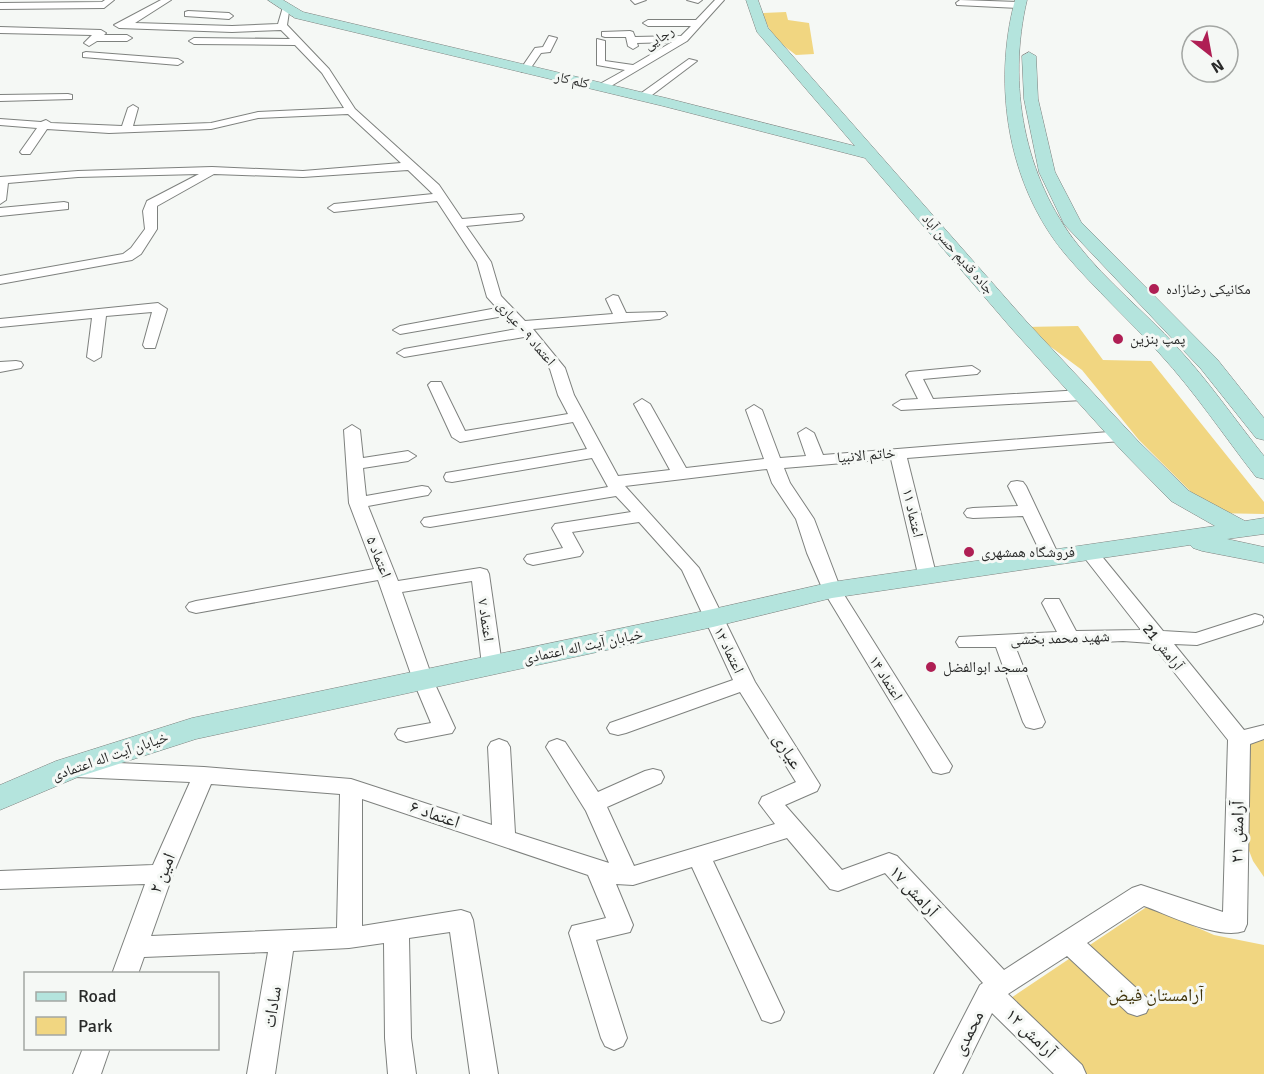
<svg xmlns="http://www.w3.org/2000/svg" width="1264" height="1074" viewBox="0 0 1264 1074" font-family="Signika,'Noto Naskh Arabic',sans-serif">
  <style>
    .green { fill: #f1d681 }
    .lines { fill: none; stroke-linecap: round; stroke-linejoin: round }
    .street-casing { stroke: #7e817e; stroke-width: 2 }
    .secondary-casing { stroke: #7e817e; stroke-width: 1 }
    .street { fill: #fff; fill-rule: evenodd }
    .secondary { fill: #b4e4dd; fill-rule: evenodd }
    .poi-dot { fill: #af1f54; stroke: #f5f8f5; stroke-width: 2 }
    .labels { text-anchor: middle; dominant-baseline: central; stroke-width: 6; stroke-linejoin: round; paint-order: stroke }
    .far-street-label { font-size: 14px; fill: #292a29; stroke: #f5f8f5 }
    .far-poi-label { font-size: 14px; fill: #292a29; stroke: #f5f8f5; text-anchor: start }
    .poi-label { font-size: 15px; fill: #292a29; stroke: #f5f8f5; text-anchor: start }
    .street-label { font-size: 15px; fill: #292a29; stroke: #f5f8f5 }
    .near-street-label { font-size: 18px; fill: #292a29; stroke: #f5f8f5 }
    .near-park-label { font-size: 18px; fill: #3f330a; stroke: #f5f8f5 }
  </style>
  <rect width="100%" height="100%" fill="#f5f8f5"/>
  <g class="green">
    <path d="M786 12 788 20 809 23 814 54 796 55C780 43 768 33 763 13Z"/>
    <polygon points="1078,326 1103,360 1151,361 1264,502 1264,514 1212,513 1139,440 1082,370 1024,327"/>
    <polygon points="1264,738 1264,877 1253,861 1243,835 1245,743"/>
    <polygon points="1148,906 1214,935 1264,945 1264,1074 1079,1074 1005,1002"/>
  </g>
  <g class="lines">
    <g class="street-casing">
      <g id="street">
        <polygon points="105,0 114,0 104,8 0,9 0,3 102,2"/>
        <path d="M161 0H171L135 23 232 26 278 24 283 7 290 5 287 25 329 69 355 109 439 185 462 219 522 214 524 217 522 220 518 221 466 226 491 262 501 296 525 321 613 314 606 299 613 295 618 296 626 313 665 312 667 315 660 319 533 329 565 368 574 395 618 476 670 470 634 404 642 399 650 404 686 468 764 459 746 410 754 405 762 410 780 458 806 456 798 433 806 428 814 433 823 455 1121 431 1127 433 1129 436 1121 441 907 458 936 574 934 578H920L918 574 891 459 784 468 790 483 814 519 841 590 952 766 949 772 941 774 933 772 823 590 807 553 796 519 772 483 767 469 625 486 699 568 755 682 820 785 817 791 785 805 842 870 889 853 897 856 1004 970 1132 888 1141 885 1223 912 1228 740 1151 643 1123 641 1015 646 1045 722 1042 727 1034 729 1026 727 1023 722 996 647H959L956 642 959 637 1057 632 1042 603 1045 599H1059L1076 631 1141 630 1080 552 1083 548H1095L1163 631 1196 633 1255 614 1262 616 1264 619 1262 624 1197 645 1174 644 1244 730 1264 725V739L1250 744 1247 924 1244 931C1218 940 1169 915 1144 906L1087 943 1146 997 1150 1005 1146 1013 1137 1016 1128 1013 1067 956 1008 994 1082 1065 1086 1074H1054L992 1013 962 1074H934L980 985 983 983 885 873 838 891 830 889 787 838 713 861 784 1012 780 1020 771 1023 762 1020 692 867 633 885 616 884 633 925 630 932 596 940 627 1038 623 1046 614 1050 605 1046 601 1038 569 933 572 926 606 918 588 875 362 799V926L461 910 470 913 473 920 498 1074H470L450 932 409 938 411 1038 416 1074H388L385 1038 384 943 349 948 293 951 275 1074H247L268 952 144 957 138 974H112L145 884 0 889V871L153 865 190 782 75 777 67 775 64 769 67 763 75 761 204 767 351 779 492 825 488 747 491 742 499 739 507 742 510 747 515 833 609 863 586 811 546 747 549 742 557 739 565 742 598 792 645 771 653 769 661 771 664 777 661 783 607 807 634 866 775 824 759 803 762 797 796 782 740 692 626 733 618 735 610 733 607 728 610 723 733 680 682 570 639 522 572 532 583 552 580 556 533 565 527 563 524 559 527 555 563 548 552 528 555 524 631 512 616 496 430 527 424 526 421 522 424 518 430 517 608 487 592 458 452 482 446 481 444 477 446 473 452 472 587 449 573 422 460 442 452 437 428 385 431 382H441L465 431 568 414 558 395 550 369 524 337 404 357 397 353 404 349 517 329 504 316 400 334 393 330 400 326 497 308 487 297 477 262 437 201 334 212 328 208 334 204 433 194 408 170 303 177 214 174 157 206V229L141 254 132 260 0 284V276L123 254 131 248 145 229 143 211 147 201 199 174 78 177 8 183 6 200 0 204V177L78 171 212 167 303 171 401 163 348 114 258 118 211 129 109 133 47 129 30 154H22L20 152 37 128 0 125V119L41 122 46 120 51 123 122 126 128 108 133 105 138 108 133 126 211 123 258 112 344 108 322 73 295 45 194 44 189 41 194 38 290 39 281 30 232 32 119 28 114 25ZM211 784 340 794 337 928 151 936 173 874Z"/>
        <polygon points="631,0 646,0 635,4"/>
        <polygon points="687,0 702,0 698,3"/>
        <polygon points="715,0 724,0 687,41 606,89 598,89 598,85 625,70 597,65 597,39 605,41 605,61 633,65 672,42 637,43 638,46 633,49 628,46 626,37 605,37 602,36 602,32 630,31 633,32 635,37 681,36 691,26 648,26 643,23 648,20 696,20"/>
        <polygon points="960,0 1020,2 1024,5 1020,8 957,5 956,3"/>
        <polygon points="188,11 229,13 233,16 229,19 185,16 185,12"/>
        <polygon points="0,27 101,30 106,33 104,35 127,35 132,38 127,41 97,41 89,46 84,43 92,35 0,33"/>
        <polygon points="549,36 557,38 550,52 541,53 528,72 522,72 520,70 535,48 543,47"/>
        <polygon points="86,52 178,59 183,62 178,65 83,57 83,53"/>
        <polygon points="689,59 697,61 648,98 640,98 640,94"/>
        <polygon points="68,94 72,95 72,99 0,101 0,95"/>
        <polygon points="64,202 68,203 68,209 0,216 0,208"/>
        <polygon points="158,303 167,309 155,348 145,348 143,345 152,312 106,316 101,357 94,361 87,357 92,318 0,327 0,319"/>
        <polygon points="16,361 21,362 23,365 21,368 0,372 0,362"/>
        <polygon points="972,366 980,371 977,374 923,379 933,399 1082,390 1090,395 1082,400 901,410 893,405 901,400 918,399 906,375 909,372"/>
        <polygon points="352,425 360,430 363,458 408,451 416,456 408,461 363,468 366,496 422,486 428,487 431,491 428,495 422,496 368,506 398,581 480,568 487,570 489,574 502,665 499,670 492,672 485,670 482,665 472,581 402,592 433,680 455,728 452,733 406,742 398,739 395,734 398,729 431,723 413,680 378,580 196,613 189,611 186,607 189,603 196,601 374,569 349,503 344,430"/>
        <polygon points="1017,481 1023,482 1026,486 1060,558 1057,562 1045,562 1023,516 973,518 967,517 964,513 967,509 973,508 1018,506 1008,486 1011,482"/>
        <polygon points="83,1048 110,1048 101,1074 73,1074"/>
      </g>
    </g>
    <g class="secondary-casing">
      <g id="secondary">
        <polygon points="268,0 283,0 303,12 666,98 855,146 757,32 746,0 758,0 768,28 1026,321 1138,441 1189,491 1245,521 1264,518 1264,534 1227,539 1264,547 1264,563 1202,551 1193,548 1190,545 832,598 713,627 196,739 78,777 0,810 0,785 56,761 192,718 713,609 832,582 1215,526 1171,501 1122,451 1012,329 865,158 663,106 295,18"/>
        <path d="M1015 0H1027C1007 84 1024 177 1078 245 1107 282 1145 312 1176 346 1208 380 1235 420 1264 456V479L1256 477C1224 436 1195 392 1160 354 1130 321 1095 289 1066 255 1008 186 992 86 1015 0Z"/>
        <polygon points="1029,52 1036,56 1038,99 1055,172 1081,222 1217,359 1264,418 1264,440 1256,438 1201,369 1064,224 1039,172 1024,99 1022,56"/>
      </g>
    </g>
    <use href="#street" class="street"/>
    <use href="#secondary" class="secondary"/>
  </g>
  <g class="poi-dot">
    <circle cx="1154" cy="289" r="6"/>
    <circle cx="1118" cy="339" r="6"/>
    <circle cx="969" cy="552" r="6"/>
    <circle cx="931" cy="667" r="6"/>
  </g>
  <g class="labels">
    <g class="far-street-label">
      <text transform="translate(659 38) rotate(-32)">رجایی</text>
      <text transform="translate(572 80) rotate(13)">کلم کار</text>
      <text transform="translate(958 254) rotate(49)">جاده قدیم حسن آباد</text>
      <text transform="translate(526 333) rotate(49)">اعتماد ۹ - عیاری</text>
    </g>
    <g class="far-poi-label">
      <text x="1166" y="289">مکانیکی رضازاده</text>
    </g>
    <g class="poi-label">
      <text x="1130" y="339">پمپ بنزین</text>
      <text x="981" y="552">فروشگاه همشهری</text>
      <text x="943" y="667">مسجد ابوالفضل</text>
    </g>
    <g class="street-label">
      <text transform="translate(866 455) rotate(-5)">خاتم الانبیا</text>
      <text transform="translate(913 513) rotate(77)">اعتماد ۱۱</text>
      <text transform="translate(379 557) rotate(68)">اعتماد ۵</text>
      <text transform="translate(486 620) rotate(82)">اعتماد ۷</text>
      <text transform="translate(1060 638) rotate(-2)">شهید محمد بخشی</text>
      <text transform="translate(583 646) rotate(-12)">خیابان آیت اله اعتمادی</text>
      <text transform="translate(1163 647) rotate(51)">آرامش 21</text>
      <text transform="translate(729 650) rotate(64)">اعتماد ۱۲</text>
      <text transform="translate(886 678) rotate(58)">اعتماد ۱۴</text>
      <text transform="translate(110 756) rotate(-19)">خیابان آیت اله اعتمادی</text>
    </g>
    <g class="near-street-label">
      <text transform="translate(788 751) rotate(58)">عیاری</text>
      <text transform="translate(435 814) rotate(19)">اعتماد ۶</text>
      <text transform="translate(1237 832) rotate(-89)">آرامش ۲۱</text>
      <text transform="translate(162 873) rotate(-68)">امین ۲</text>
      <text transform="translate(914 891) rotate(47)">آرامش ۱۷</text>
      <text transform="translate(272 1007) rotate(-81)">سادات</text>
      <text transform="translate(968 1033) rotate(-63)">محمدی</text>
      <text transform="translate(1031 1033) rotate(44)">آرامش ۱۲</text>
    </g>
    <g class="near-park-label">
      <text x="1156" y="995">آرامستان فیض</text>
    </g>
  </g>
  <rect x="24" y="972" width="195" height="78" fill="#f5f8f5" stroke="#a3a6a3" stroke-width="1.5"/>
  <rect x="36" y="992" width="30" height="9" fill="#b4e4dd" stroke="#a3a6a3" stroke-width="1.5"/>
  <text x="78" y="1002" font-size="18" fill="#292a29">Road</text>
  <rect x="36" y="1017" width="30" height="18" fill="#f1d681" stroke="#a3a6a3" stroke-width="1.5"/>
  <text x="78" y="1032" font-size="18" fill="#292a29">Park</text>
  <g transform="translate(1210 54) rotate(149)"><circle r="28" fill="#f5f8f5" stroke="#a3a6a3" stroke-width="1.5"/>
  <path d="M0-4.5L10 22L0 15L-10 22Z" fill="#af1f54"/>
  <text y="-9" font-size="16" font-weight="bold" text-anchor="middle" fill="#292a29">N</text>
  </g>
</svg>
